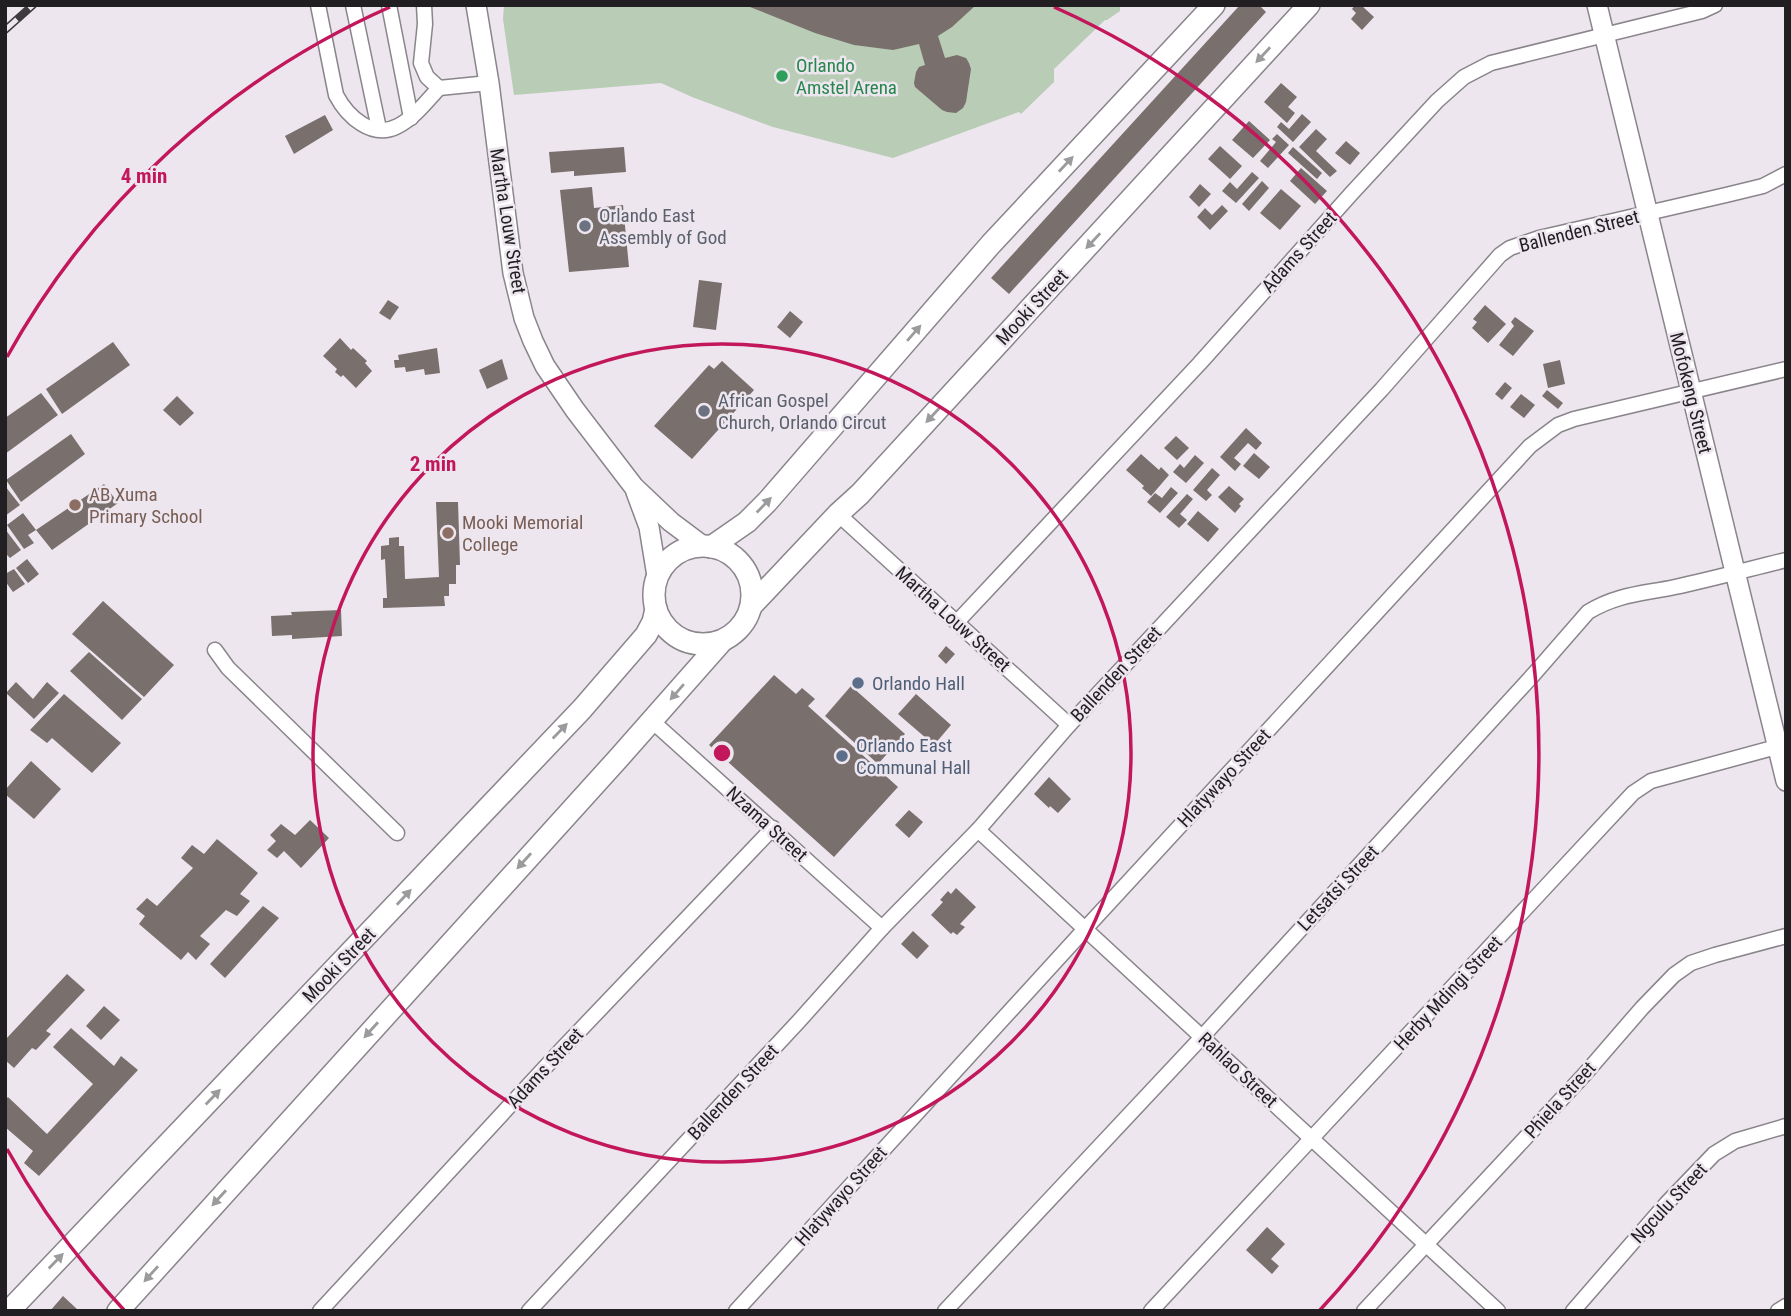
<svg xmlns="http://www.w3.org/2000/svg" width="1791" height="1316" viewBox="0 0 1791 1316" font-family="'Roboto Condensed',sans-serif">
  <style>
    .green { fill: #b9ccb5 }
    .building { fill: #796f6c }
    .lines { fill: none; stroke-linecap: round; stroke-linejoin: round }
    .minor-casing { stroke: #8a848b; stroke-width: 17 }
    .tertiary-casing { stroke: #8a848b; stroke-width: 22 }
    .secondary-casing { stroke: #8a848b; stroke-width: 24 }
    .minor { stroke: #fff; stroke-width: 14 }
    .tertiary { stroke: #fff; stroke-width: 19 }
    .secondary { stroke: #fff; stroke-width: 21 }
    .rail-casing { stroke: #3d3b3e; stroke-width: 8 }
    .rail { stroke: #ede6ef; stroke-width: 5; stroke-dasharray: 16; stroke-linecap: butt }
    .oneway { fill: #9b9a9c }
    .ring { fill: none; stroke: #c2185b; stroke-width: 3.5 }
    .leisure-dot { fill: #2e9e5b; stroke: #ede6ef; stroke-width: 2.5 }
    .worship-dot { fill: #6b7280; stroke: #ede6ef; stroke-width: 2.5 }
    .education-dot { fill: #8d6e63; stroke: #ede6ef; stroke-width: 2.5 }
    .service-dot { fill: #5c6f8a; stroke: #ede6ef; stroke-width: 2.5 }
    .labels { text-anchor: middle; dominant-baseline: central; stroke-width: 5; stroke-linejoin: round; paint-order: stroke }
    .leisure-label { font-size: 19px; fill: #27864d; stroke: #ede6ef; text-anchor: start }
    .worship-label { font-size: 19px; fill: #5b616d; stroke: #ede6ef; text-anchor: start }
    .street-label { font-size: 19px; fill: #211f22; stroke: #ede6ef }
    .education-label { font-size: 19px; fill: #785e54; stroke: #ede6ef; text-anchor: start }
    .service-label { font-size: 19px; fill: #4e5e75; stroke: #ede6ef; text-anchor: start }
    .centre { fill: #c2185b; stroke: #ede6ef; stroke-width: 3.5 }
    .ring-label { font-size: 21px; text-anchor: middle; font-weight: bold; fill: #c2185b; stroke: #ede6ef; stroke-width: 5; stroke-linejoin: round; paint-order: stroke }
  </style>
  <rect width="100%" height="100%" fill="#ede6ef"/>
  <polygon class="green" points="504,5 1120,5 1120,11 1107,20 1105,20 1054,69 1054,82 1021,114 1019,112 893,158 773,127 692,97 661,83 514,95 503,19"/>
  <g class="building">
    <polygon points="745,5 976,5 952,27 938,36 945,58 957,55 966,58 969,63 971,69 966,102 963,108 956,113 947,112 942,110 915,87 914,83 916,72 919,67 925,65 919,44 893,50 854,45 815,33"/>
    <polygon points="1240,5 1259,5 1266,12 1009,294 991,278"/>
    <polygon points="1355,5 1361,5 1374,17 1362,30 1351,19 1356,13 1352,9"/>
    <polygon points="1281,83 1297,97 1288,107 1295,113 1287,123 1264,102"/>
    <polygon points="1302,114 1311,122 1293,142 1277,127 1281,122 1289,129"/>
    <polygon points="325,115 333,130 294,154 285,136"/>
    <polygon points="1249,121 1270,140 1253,158 1232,140"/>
    <polygon points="1316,129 1327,139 1316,151 1337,171 1330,177 1299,147"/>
    <polygon points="1277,134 1289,145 1268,168 1260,161 1276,142 1272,139"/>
    <polygon points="1346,141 1360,153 1350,165 1335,153"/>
    <polygon points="1220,146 1242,166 1230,179 1208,159"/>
    <polygon points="624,147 626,172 574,176 574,171 551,173 549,152"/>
    <polygon points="1293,147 1322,173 1317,179 1288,153"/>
    <polygon points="1301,168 1327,191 1315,204 1290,181"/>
    <polygon points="1252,172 1259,178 1236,203 1222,191 1230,182 1237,189"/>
    <polygon points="1262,181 1269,188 1249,211 1242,204"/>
    <polygon points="1200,184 1211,194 1199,207 1189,197"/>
    <polygon points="592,187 594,208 623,205 629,267 569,272 560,190"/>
    <polygon points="1281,189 1301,206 1280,230 1260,213"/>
    <polygon points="1222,205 1228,211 1210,230 1197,217 1205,208 1212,215"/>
    <polygon points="699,280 722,283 716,330 693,327"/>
    <polygon points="388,300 399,307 390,320 379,313"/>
    <polygon points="1485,305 1506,324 1488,343 1472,328 1477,322 1473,319"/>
    <polygon points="790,311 803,322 790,338 777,327"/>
    <polygon points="1515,317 1534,331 1513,356 1499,345 1514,326 1511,322"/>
    <polygon points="340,338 351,350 353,348 367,361 365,363 372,371 356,388 343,375 341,377 335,372 337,369 323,356"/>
    <polygon points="113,342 130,365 62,414 46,389"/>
    <polygon points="437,348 440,373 425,375 424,369 406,372 405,367 395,368 394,360 399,360 398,355"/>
    <polygon points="502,359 508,379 487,389 479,370"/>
    <polygon points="1560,360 1565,384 1548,388 1543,364"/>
    <polygon points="722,361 754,390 692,459 654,426 709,365 714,369"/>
    <polygon points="1505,382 1512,388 1502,400 1495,394"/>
    <polygon points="1547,390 1563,403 1558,409 1542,396"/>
    <polygon points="41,393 58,415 5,454 5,418"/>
    <polygon points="1521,394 1535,405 1524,418 1510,407"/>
    <polygon points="177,396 194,413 180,426 163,410"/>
    <polygon points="1246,428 1262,443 1256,450 1248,443 1234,458 1241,464 1235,471 1220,457"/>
    <polygon points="71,434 85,454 21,502 6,480"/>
    <polygon points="1176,436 1189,448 1177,460 1164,448"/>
    <polygon points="1254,453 1270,467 1259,479 1243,466"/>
    <polygon points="1141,454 1159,470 1161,467 1169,475 1151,496 1142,488 1144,486 1126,470"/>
    <polygon points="1195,455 1204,463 1186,483 1173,472 1180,464 1184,468"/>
    <polygon points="1212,468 1220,475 1207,490 1212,495 1206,501 1193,490"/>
    <polygon points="104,484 118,503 52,550 36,530"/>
    <polygon points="5,486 20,505 5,516"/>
    <polygon points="1229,486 1244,499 1239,504 1241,506 1235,513 1218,497"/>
    <polygon points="1171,487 1178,493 1160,513 1147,502 1155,493 1162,498"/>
    <polygon points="1187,494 1193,499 1180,514 1187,520 1179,528 1166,517"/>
    <polygon points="436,502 458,502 460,565 456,565 456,584 449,584 449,596 444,596 445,606 383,608 383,598 387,598 385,559 381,560 381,546 389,545 389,538 399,537 399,546 404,546 405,579 439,577"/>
    <polygon points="1198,511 1219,529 1208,542 1187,524"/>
    <polygon points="23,513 36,530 28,535 34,543 24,549 7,525"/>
    <polygon points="5,529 21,550 10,558 5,553"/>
    <polygon points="27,559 39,574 28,583 16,568"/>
    <polygon points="14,569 25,584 13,592 5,581 5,574"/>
    <polygon points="103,601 174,665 144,697 72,634"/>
    <polygon points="341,610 342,636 292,639 292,635 272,636 271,616 292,615 291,612"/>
    <polygon points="946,646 955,654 946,664 938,656"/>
    <polygon points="89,652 142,699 122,720 70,671"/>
    <polygon points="774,675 796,694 802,688 815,699 808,706 898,787 834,857 709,745"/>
    <polygon points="16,682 33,699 47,682 59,693 34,719 6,693"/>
    <polygon points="851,686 905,734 878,764 825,716"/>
    <polygon points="64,694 121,743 92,773 52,738 47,743 30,730"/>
    <polygon points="916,694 951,725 934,745 898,714"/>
    <polygon points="31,761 61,789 34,819 5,794 5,790"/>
    <polygon points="1049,777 1071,799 1058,813 1050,806 1049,808 1034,794"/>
    <polygon points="909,810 923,822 909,838 895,825"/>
    <polygon points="310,820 329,838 301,868 284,851 277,858 267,850 276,841 270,835 281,824 295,835"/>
    <polygon points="217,839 258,873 240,894 250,901 237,916 226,910 200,936 210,944 196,960 188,952 181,960 139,924 145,916 136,909 147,898 157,906 193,868 181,858 192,845 204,854"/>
    <polygon points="956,888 976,907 960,924 965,927 957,935 953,932 951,934 931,915 943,902 940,900 948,891 951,894"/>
    <polygon points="263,906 279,918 225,978 210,964"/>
    <polygon points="913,931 929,946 917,959 901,944"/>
    <polygon points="67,974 85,990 46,1031 51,1034 36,1050 32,1048 14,1068 5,1060 5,1040"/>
    <polygon points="104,1006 120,1020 101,1040 86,1026"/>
    <polygon points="71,1028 114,1066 121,1056 138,1070 39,1176 24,1163 33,1151 5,1127 5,1100 8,1097 47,1134 93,1084 53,1047"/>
    <polygon points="1267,1227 1285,1244 1271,1259 1279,1266 1272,1274 1246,1250"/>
    <polygon points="63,1296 79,1311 50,1311"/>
  </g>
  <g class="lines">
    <g class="minor-casing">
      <g id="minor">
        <path d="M318 5 336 95C347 116 372 140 398 126 414 118 427 101 439 88L427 77 421 63 425 24 424 5"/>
        <polyline points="353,5 379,129"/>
        <polyline points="389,5 411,118"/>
        <polyline points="439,88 489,83"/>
        <polyline points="838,514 1069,725"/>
        <polyline points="957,622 1200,363 1351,194 1437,101 1464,77 1491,63 1702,11 1715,5"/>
        <polyline points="215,650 228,668 397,833"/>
        <polyline points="652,721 882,928"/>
        <polyline points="978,830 1498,1311"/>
        <polyline points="320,1311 563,1048 773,828"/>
        <polyline points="529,1311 799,1021 882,928 978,830 1069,725 1382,389 1500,255 1510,248 1539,238 1726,195 1763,186 1786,174"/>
        <polyline points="736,1311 1085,929 1530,446 1558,425 1574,419 1786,369"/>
        <path d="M945 1311 1202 1037 1534 674 1588 612C1618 594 1642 594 1675 587 1712 579 1749 569 1786 560"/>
        <polyline points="1151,1311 1633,793 1651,781 1784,745"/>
        <polyline points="1364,1311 1584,1075 1642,1008 1674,975 1691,963 1715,955 1786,936"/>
        <polyline points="1573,1311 1666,1204 1714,1154 1735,1141 1786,1126"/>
        <polyline points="1778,1311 1786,1306"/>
      </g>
    </g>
    <g class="tertiary-casing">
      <g id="tertiary">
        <polyline points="476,5 489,83 513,273 524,318 533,341 545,366 575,410 634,487 671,522 703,546"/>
        <polyline points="1597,5 1786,781"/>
        <polyline points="636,492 649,527 657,576"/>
      </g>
    </g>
    <g class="secondary-casing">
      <g id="secondary">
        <circle cx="703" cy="595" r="49"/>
        <polyline points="711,547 747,522 767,502 991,244 1214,5"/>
        <polyline points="752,605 838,514 860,494 1309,5"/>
        <polyline points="9,1311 582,709 646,635 653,622 656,609"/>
        <polyline points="118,1311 616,761 722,641"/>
      </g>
    </g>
    <use href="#minor" class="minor"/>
    <use href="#tertiary" class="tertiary"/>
    <use href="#secondary" class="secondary"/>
    <g class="rail-casing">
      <polyline id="rail" points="5,30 33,5"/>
    </g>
    <use href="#rail" class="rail"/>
  </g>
  <defs><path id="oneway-solid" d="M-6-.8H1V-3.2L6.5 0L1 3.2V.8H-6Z" transform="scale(1.75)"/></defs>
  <g class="oneway">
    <use href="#oneway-solid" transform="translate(1263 55) rotate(133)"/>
    <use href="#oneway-solid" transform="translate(1066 164) rotate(-47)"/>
    <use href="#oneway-solid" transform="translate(1093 241) rotate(133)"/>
    <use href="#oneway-solid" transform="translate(914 333) rotate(-49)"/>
    <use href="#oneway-solid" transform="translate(933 415) rotate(133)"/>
    <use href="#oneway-solid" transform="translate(764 505) rotate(-46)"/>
    <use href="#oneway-solid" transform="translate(677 692) rotate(131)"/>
    <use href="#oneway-solid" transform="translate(560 731) rotate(-46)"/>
    <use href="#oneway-solid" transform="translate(524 861) rotate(132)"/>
    <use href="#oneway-solid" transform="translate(404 897) rotate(-47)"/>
    <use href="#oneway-solid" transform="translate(371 1030) rotate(132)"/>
    <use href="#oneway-solid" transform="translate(213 1097) rotate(-46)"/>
    <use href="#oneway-solid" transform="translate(219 1198) rotate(132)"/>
    <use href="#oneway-solid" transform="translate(56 1261) rotate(-46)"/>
    <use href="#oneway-solid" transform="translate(151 1274) rotate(132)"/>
  </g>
  <g class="ring">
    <circle cx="722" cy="753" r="409"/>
    <path d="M124 1310A817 817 0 0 1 7 1149M7 357A817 817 0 0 1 390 7M1054 7A817 817 0 0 1 1320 1310"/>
  </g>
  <circle class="leisure-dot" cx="782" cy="76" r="7"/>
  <g class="worship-dot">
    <circle cx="585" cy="226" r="7"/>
    <circle cx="704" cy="411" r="7"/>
  </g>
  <g class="education-dot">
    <circle cx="75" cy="505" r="7"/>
    <circle cx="448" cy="533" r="7"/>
  </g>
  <g class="service-dot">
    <circle cx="858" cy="683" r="7"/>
    <circle cx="842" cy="756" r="7"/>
  </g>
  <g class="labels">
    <g class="leisure-label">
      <text x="796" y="65">Orlando<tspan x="796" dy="22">Amstel Arena</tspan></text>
    </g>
    <g class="worship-label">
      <text x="599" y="215">Orlando East<tspan x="599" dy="22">Assembly of God</tspan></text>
      <text x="718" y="400">African Gospel<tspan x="718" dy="22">Church, Orlando Circut</tspan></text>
    </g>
    <g class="street-label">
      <text transform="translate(508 221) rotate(81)">Martha Louw Street</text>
      <text transform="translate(1579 231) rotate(-14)">Ballenden Street</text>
      <text transform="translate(1299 252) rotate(-48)">Adams Street</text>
      <text transform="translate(1032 307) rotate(-47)">Mooki Street</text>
      <text transform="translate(1691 393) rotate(76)">Mofokeng Street</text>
      <text transform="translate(953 619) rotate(42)">Martha Louw Street</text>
      <text transform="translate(1116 674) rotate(-47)">Ballenden Street</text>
      <text transform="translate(1224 778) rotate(-47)">Hlatywayo Street</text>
      <text transform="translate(767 824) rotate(42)">Nzama Street</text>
      <text transform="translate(1338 888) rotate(-47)">Letsatsi Street</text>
      <text transform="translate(339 965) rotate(-46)">Mooki Street</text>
      <text transform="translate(1448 993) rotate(-47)">Herby Mdingi Street</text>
      <text transform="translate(545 1068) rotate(-47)">Adams Street</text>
      <text transform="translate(1238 1070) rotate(43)">Rahlao Street</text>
      <text transform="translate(733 1092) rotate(-47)">Ballenden Street</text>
      <text transform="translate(1560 1100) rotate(-48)">Phiela Street</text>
      <text transform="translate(841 1196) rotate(-48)">Hlatywayo Street</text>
      <text transform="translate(1669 1203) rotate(-47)">Ngculu Street</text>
    </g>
    <g class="education-label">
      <text x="89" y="494">AB Xuma<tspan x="89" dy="22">Primary School</tspan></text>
      <text x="462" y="522">Mooki Memorial<tspan x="462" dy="22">College</tspan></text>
    </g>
    <g class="service-label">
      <text x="872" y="683">Orlando Hall</text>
      <text x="856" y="745">Orlando East<tspan x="856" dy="22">Communal Hall</tspan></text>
    </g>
  </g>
  <circle cx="722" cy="753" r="10" class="centre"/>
  <g class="ring-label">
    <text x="144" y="183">4 min</text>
    <text x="433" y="471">2 min</text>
  </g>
  <rect width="1791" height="1316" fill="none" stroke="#211f22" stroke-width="14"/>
</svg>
